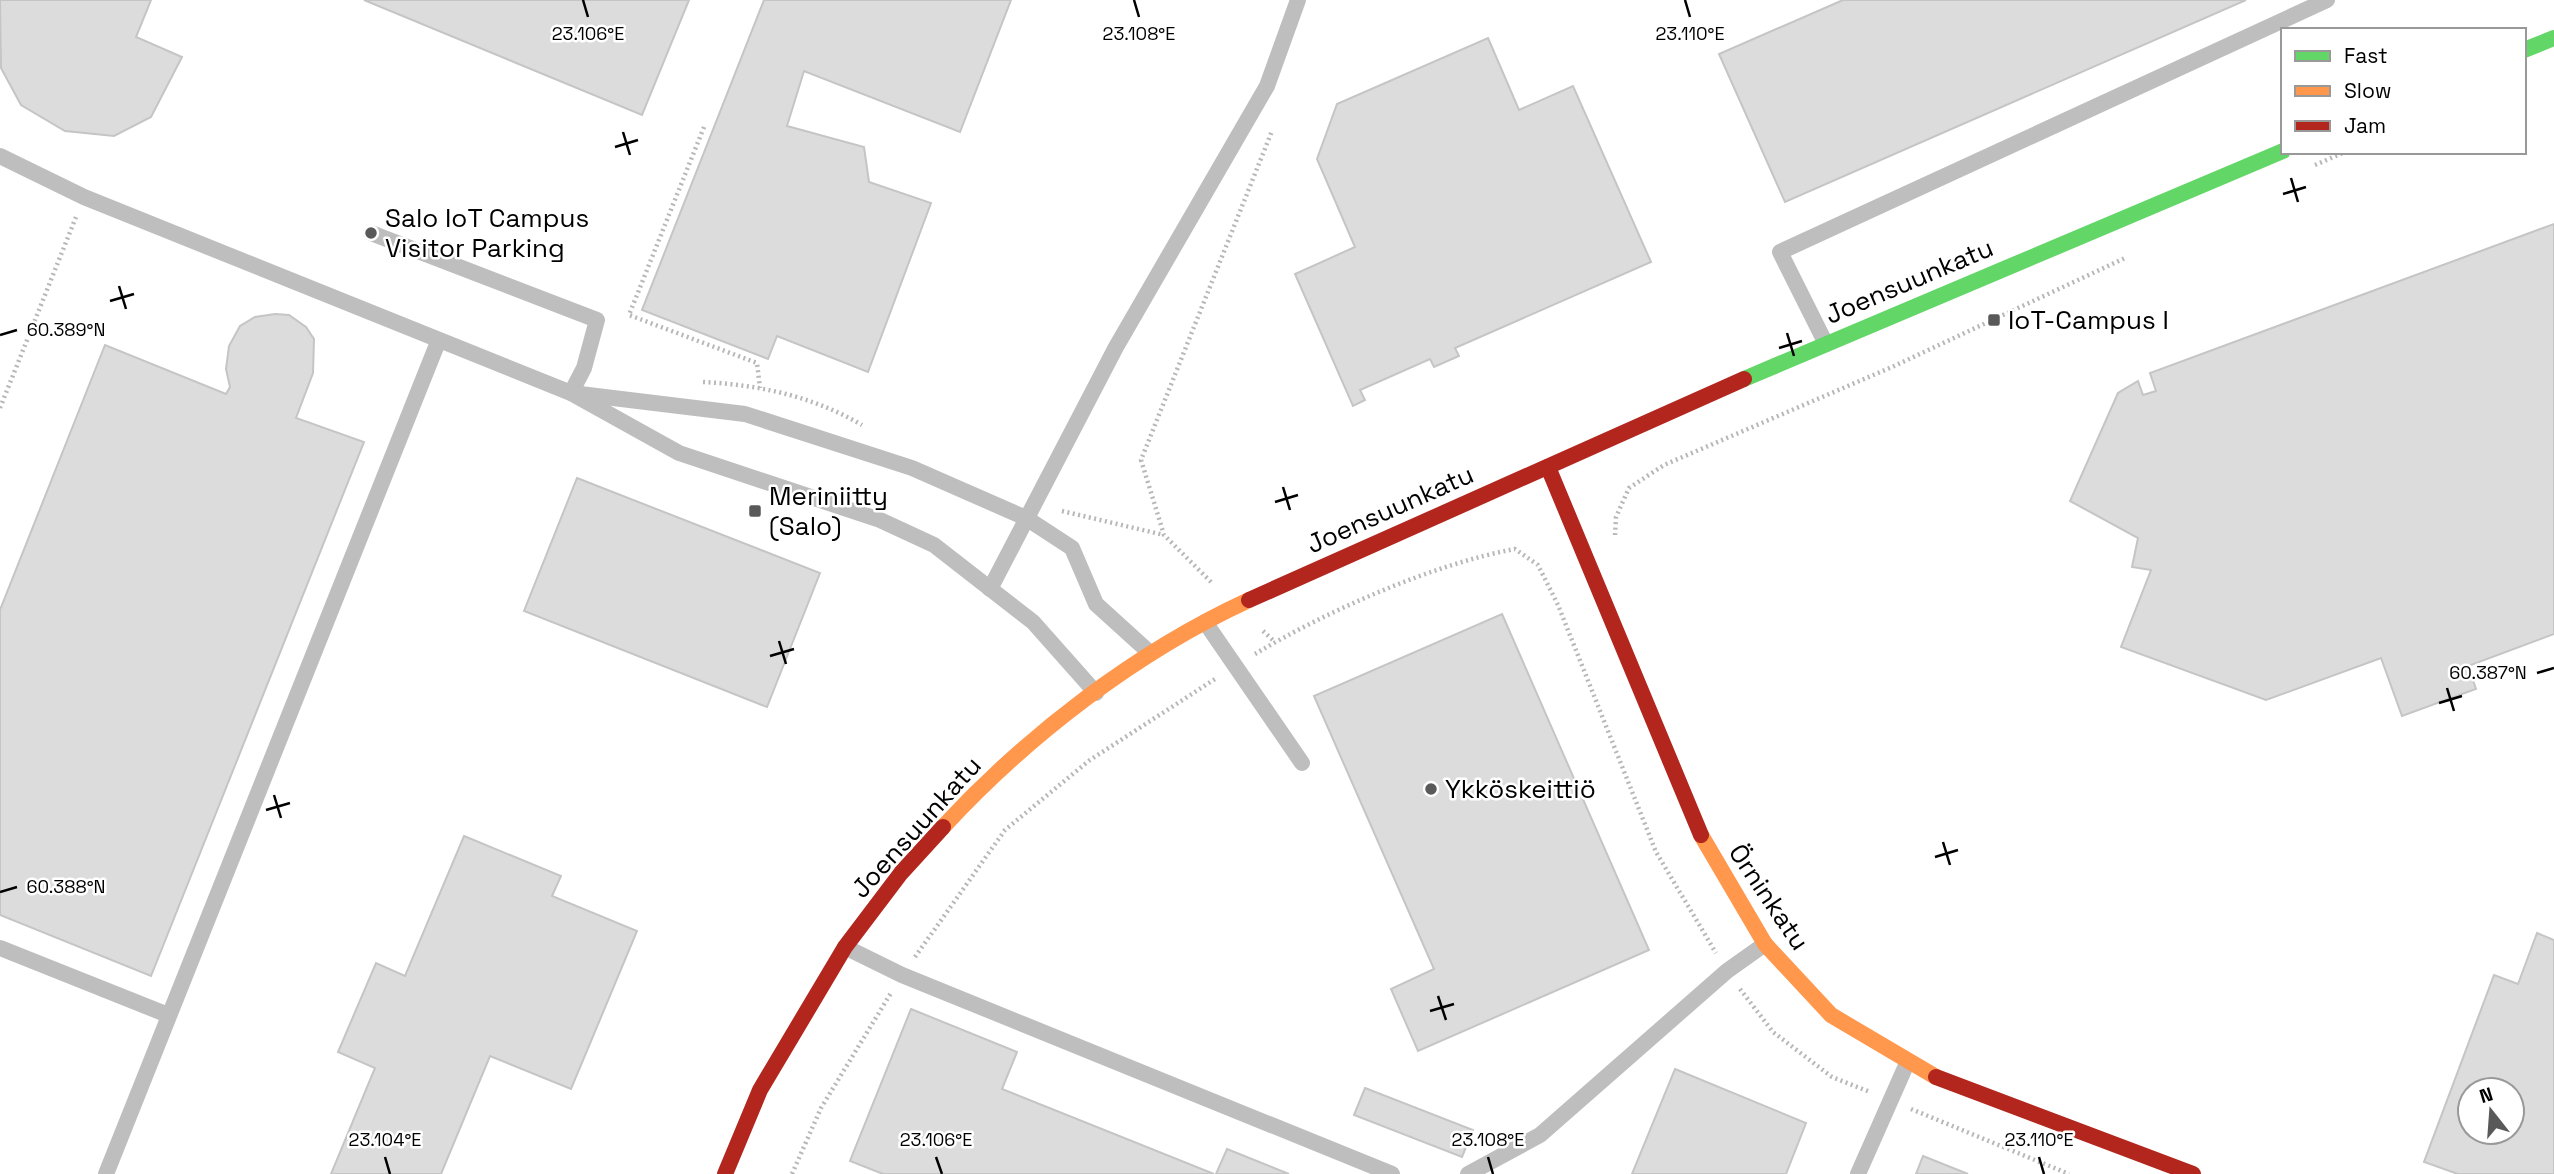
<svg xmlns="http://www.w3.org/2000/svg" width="2554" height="1174" viewBox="0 0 2554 1174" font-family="'Space Grotesk',sans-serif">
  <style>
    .building { fill: #dcdcdc; stroke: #c5c5c5; stroke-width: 2; fill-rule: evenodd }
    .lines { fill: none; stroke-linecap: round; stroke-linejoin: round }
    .path { stroke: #b8b8b8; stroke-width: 4.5; stroke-dasharray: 2 3.5; stroke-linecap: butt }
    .lane { stroke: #bebebe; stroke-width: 16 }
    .fast { stroke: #63d668; stroke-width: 16 }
    .slow { stroke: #ff974d; stroke-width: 16 }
    .jam { stroke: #b3261e; stroke-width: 16 }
    .ticks { fill: none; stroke: #000; stroke-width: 2.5 }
    .poi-dot { fill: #595959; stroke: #fff; stroke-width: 2.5 }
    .labels { text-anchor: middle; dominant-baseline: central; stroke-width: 5; stroke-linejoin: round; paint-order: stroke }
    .poi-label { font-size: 26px; fill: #000; stroke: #fff; text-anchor: start }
    .street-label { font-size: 26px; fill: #000; stroke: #fff }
    .ticks-label { font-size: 18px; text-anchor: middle; fill: #000; stroke: #fff; stroke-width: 5; stroke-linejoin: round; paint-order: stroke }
  </style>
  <rect width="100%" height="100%" fill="#fff"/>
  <g class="building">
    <polygon points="0,0 151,0 136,37 182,57 151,117 114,136 65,131 21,105 1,68"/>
    <polygon points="364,0 689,0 642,115"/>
    <polygon points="764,0 1011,0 960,132 804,71 787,126 864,147 869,182 931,203 868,372 777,336 768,359 642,310"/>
    <polygon points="1843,0 2246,0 1785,202 1719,54"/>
    <polygon points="1488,38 1519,110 1573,86 1651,262 1455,348 1459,356 1434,367 1430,359 1360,390 1365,400 1353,406 1295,274 1355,247 1317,159 1337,104"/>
    <polygon points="2554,224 2554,634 2468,666 2476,689 2402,716 2381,658 2266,700 2121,647 2151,570 2132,567 2138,538 2070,501 2118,393 2138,381 2143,395 2156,391 2150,373"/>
    <polygon points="275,314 289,315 306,327 314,339 313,373 296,418 364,442 151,976 0,915 0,610 105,345 226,394 230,387 226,369 229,346 240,326 255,317"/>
    <polygon points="577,478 820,573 767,707 524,611"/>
    <polygon points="1502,614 1649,950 1418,1051 1391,989 1434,969 1314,696"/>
    <polygon points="464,836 561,876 552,896 637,931 571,1089 490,1056 441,1174 331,1174 375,1068 338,1052 376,963 405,976"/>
    <path d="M2537 933 2554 940V1174H2458L2424 1162 2494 975 2518 984ZM2470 1090H2512V1132H2470Z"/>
    <polygon points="911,1009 1017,1052 1002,1089 1214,1174 883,1174 850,1161"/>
    <polygon points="1675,1069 1806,1123 1786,1174 1632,1174"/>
    <polygon points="1365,1088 1473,1130 1462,1157 1354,1115"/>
    <polygon points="1227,1149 1289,1174 1216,1174"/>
    <polygon points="1923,1156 1968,1174 1916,1174"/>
  </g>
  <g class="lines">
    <g class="path">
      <polyline points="704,127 629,315 757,363 760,388"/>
      <polyline points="2315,165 2345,152"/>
      <path d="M703 382C760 385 812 396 862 425"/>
      <polyline points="0,408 76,217"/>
      <polyline points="1062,511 1164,535"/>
      <polyline points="1615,535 1616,517 1629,488 1664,465 1892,367 2125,258"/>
      <polyline points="1211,582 1164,535 1141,460 1272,131"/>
      <polyline points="1263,631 1275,642"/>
      <path d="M1255 654C1327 611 1433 564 1515 549L1538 565 1558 605 1656 852 1716 953"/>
      <polyline points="915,957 1005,830 1090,760 1215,679"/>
      <polyline points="1740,989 1773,1032 1832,1077 1870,1092"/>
      <polyline points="1911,1109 2069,1174"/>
      <polyline points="792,1174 821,1108 891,993"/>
    </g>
    <g class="lane">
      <polyline points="0,156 84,197 571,393 679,453 880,520 934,545 1033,622 1096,693"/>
      <polyline points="371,233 597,320 584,368 571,393"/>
      <polyline points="1826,344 1780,252 2327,0"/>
      <polyline points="580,394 745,414 912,468 1026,518 1072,548 1096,604 1150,653"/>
      <polyline points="990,589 1116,347 1267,86 1298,0"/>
      <polyline points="1205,622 1302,763"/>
      <polyline points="845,947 902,975 1392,1174"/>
      <polyline points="0,948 168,1015"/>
      <polyline points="106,1174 438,342"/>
      <polyline points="1468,1174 1540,1135 1727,971 1765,944"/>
      <polyline points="1858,1174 1908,1061"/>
    </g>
    <g class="fast">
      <polyline points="2524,50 2554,38"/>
      <polyline points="1744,379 2283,151"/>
    </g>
    <g class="slow">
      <path d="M943 827C1027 736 1136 652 1249 600"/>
      <polyline points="1701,835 1765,944 1831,1015 1936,1077"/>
    </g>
    <g class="jam">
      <polyline points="1548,467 1701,835"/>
      <polyline points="1249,600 1744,379"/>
      <polyline points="1936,1077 2193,1174"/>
      <polyline points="725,1174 760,1090 845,947 901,873 943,827"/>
    </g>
  </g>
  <path class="ticks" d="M583 0 588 17M1134 0 1139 17M1685 0 1690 17M623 132 630 155M615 147 638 140M2291 178 2298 202M2283 194 2306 187M119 286 126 309M110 301 134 294M1787 333 1794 356M0 335 17 330M1779 348 1802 341M1283 487 1290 510M1275 502 1298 495M779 641 786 664M770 656 794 649M2537 673 2554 668M2447 688 2454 711M2439 703 2462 696M274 795 281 818M266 810 290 803M1943 842 1950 865M1935 857 1958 850M0 892 17 887M1438 996 1446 1020M1430 1011 1454 1004M385 1157 390 1174M936 1157 942 1174M1488 1157 1493 1174M2039 1157 2044 1174"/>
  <g class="poi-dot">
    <circle cx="371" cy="233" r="7"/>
    <rect x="1987" y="313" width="14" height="14" rx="3.5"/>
    <rect x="748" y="504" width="14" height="14" rx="3.5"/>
    <circle cx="1431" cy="789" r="7"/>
  </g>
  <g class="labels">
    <g class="poi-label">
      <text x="385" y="218">Salo IoT Campus<tspan x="385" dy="30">Visitor Parking</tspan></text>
      <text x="2008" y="320">IoT-Campus I</text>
      <text x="769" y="496">Meriniitty<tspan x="769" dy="30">(Salo)</tspan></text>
      <text x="1445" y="789">Ykköskeittiö</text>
    </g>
    <g class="street-label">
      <text transform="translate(1909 281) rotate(-23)">Joensuunkatu</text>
      <text transform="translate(1390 509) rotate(-24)">Joensuunkatu</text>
      <text transform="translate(916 827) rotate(-48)">Joensuunkatu</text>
      <text transform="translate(1769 897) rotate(56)">Örninkatu</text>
    </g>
  </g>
  <g class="ticks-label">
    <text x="588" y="40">23.106°E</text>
    <text x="1139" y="40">23.108°E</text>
    <text x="1690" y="40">23.110°E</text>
    <text x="66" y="336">60.389°N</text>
    <text x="2488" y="679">60.387°N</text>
    <text x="66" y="893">60.388°N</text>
    <text x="385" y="1146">23.104°E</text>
    <text x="936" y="1146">23.106°E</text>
    <text x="1488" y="1146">23.108°E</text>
    <text x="2039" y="1146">23.110°E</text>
  </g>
  <rect x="2281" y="28" width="245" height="126" fill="#ffffff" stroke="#999999" stroke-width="2"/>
  <rect x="2295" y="51" width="35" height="10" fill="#63d668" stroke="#999999" stroke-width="2"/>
  <text x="2344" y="63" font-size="21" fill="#000000">Fast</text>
  <rect x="2295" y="86" width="35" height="10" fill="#ff974d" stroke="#999999" stroke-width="2"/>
  <text x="2344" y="98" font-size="21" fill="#000000">Slow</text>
  <rect x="2295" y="121" width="35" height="10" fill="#b3261e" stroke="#999999" stroke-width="2"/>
  <text x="2344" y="133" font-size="21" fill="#000000">Jam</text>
  <g transform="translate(2491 1111) rotate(343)"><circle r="33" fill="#ffffff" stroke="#999999" stroke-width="2"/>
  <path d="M0-5L12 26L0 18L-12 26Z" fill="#595959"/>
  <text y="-10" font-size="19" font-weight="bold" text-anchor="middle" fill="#000000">N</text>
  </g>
</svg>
